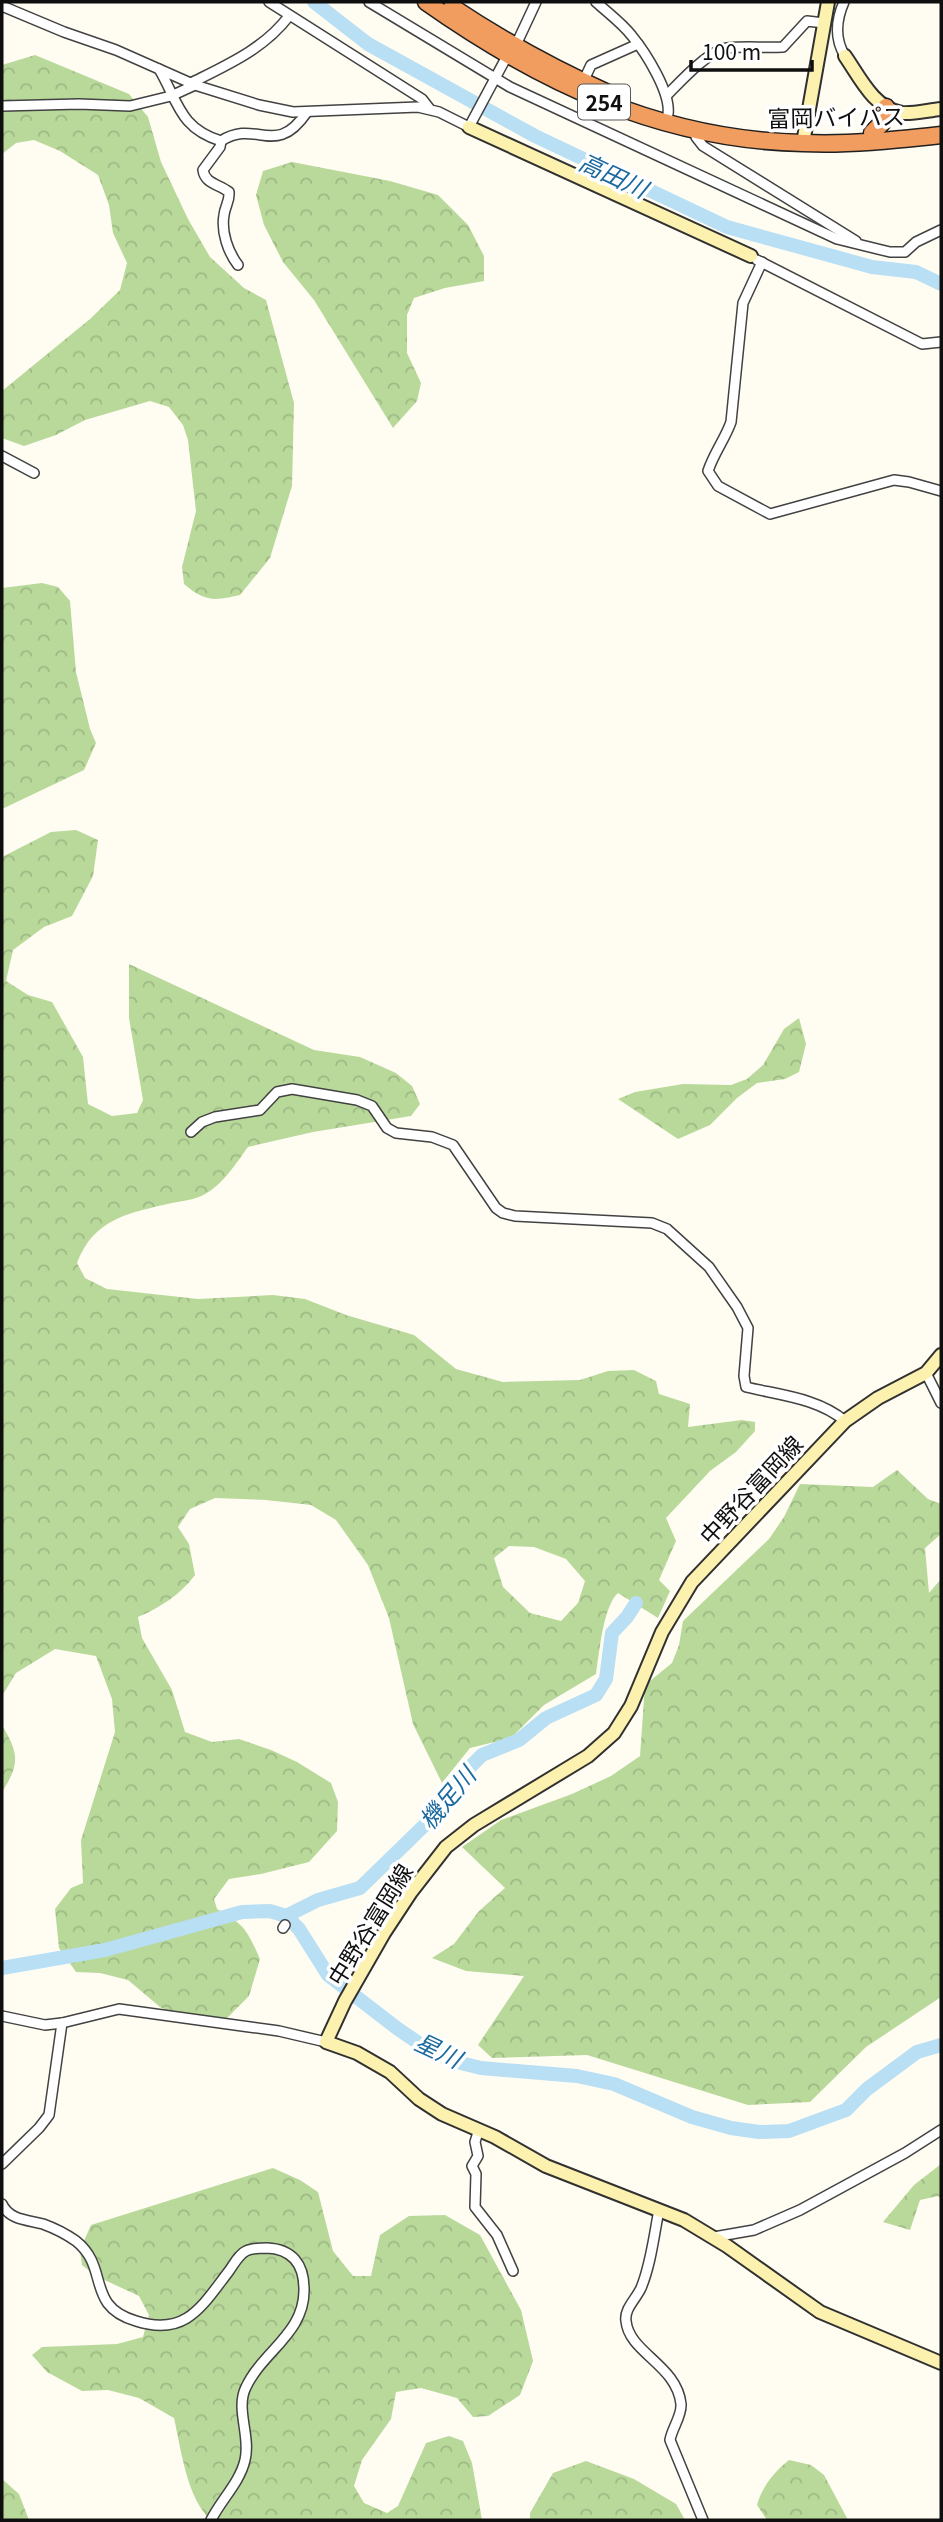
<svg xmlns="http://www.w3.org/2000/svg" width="943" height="2522" viewBox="0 0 943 2522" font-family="Georgia,'Noto Sans JP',serif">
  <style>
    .forest { fill: url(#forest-crowns); fill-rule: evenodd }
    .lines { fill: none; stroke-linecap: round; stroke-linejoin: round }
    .river { stroke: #b8dff4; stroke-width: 14 }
    .street-casing { stroke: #424242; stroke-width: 12 }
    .secondary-casing { stroke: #313131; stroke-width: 16 }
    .highway-casing { stroke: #202020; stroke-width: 19 }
    .street { stroke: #fff; stroke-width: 9 }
    .secondary { stroke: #fcf1af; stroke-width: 12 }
    .highway { stroke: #f09d5f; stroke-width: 16 }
    .labels { text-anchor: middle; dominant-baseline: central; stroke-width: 7; stroke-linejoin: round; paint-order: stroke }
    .shield { fill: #fff; stroke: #575757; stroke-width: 2 }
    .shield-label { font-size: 21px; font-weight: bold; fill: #0f0f0f }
    .street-label { font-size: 23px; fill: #0f0f0f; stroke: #fff }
    .water-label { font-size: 24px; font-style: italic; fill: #1b699e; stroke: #fff }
  </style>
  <defs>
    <pattern id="forest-crowns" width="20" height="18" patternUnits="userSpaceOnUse" patternTransform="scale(1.75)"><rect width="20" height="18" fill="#b9d99b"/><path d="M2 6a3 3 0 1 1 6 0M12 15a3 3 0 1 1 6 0" fill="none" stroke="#9eb984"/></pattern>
  </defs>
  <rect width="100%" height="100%" fill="#fffcf2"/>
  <g class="forest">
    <path d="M35 55 129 94 148 117 161 162 188 219 210 257 244 288 266 300 294 403 292 486 270 558 240 595C214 601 205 602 184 584L182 567 196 511 188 440 183 425 169 407 150 401 85 420 56 435 24 446 2 438V391L90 319 120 290 127 263 113 233 109 205 98 175 60 151 34 140 16 143 2 154V65Z"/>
    <polygon points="292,162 390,181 438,195 468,225 484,256 484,281 445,288 414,298 407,315 407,353 421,383 417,401 393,428 314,300 283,262 264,225 256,195 263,171"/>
    <polygon points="42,583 58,587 70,601 76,672 90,729 96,743 84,770 2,809 2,588"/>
    <path d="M76 830 98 840 93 876 72 916 44 927 13 950 6 981 28 995 52 1002 83 1057 88 1104 112 1116 137 1113 143 1100 129 1018V964L314 1050 360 1057 396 1073 412 1086 420 1104 411 1116 313 1132 248 1147C234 1166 221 1188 199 1197 191 1200 181 1201 172 1203 129 1213 94 1218 77 1263L85 1278 107 1289 198 1299 273 1295 305 1299 346 1315 414 1335 456 1369 503 1382 580 1380 608 1371 634 1370 656 1381 659 1394 690 1404 688 1427 742 1420 755 1422V1431L736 1452 710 1471 666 1518 676 1541 659 1580 670 1591 658 1618 618 1593C603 1606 599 1655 596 1674L544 1705 511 1738 470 1748 442 1783 413 1724 389 1618 368 1565 336 1520 311 1505 266 1500 215 1498 190 1509 178 1527 189 1544 195 1575C180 1595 161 1607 138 1617L142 1638 172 1690 185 1732 212 1742 239 1739 271 1750 297 1762 331 1783 338 1802 337 1831 309 1862 261 1874 229 1879 214 1899 217 1909C245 1925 247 1930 260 1959L249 1996 222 2023 194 2024 160 2007 128 1980 100 1973 76 1972 59 1948 55 1909 71 1888 83 1883 81 1840 115 1732 112 1699 96 1656 55 1649 16 1673 2 1696V857L51 832ZM509 1546 534 1547 566 1559 585 1581 578 1603 561 1621 530 1613 503 1587 494 1558Z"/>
    <polygon points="799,1018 806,1044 799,1072 785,1079 757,1083 737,1098 710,1125 678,1139 618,1099 635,1092 683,1084 731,1085 747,1079 763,1065 784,1029"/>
    <polygon points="897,1470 928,1499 941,1504 941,1534 925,1548 929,1593 941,1579 941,1997 866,2047 810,2102 748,2105 587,2055 492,2058 478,2045 524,1976 466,1971 432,1958 454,1944 479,1911 505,1888 462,1847 501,1820 572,1794 611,1776 640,1756 645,1685 672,1663 679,1645 683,1621 769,1539 784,1517 800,1484 873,1487"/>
    <path d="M2 1725C19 1754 20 1764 2 1792Z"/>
    <polygon points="941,2164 941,2199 938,2196 920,2200 910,2230 883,2222 914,2185"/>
    <path d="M273 2168 300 2180 318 2192 333 2251 353 2276H371L380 2235 409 2216 445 2215 480 2235 521 2310 533 2361 520 2395 488 2416 473 2417 457 2398 421 2388 396 2392 391 2419 362 2460 354 2486 364 2503 387 2513 398 2506 426 2443 449 2436 463 2441 472 2463 482 2520H211C187 2499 181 2449 174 2418L139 2398 108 2390 82 2391 47 2372 32 2355 42 2347 117 2344 143 2337 149 2315 139 2296 96 2276 82 2265 80 2250 91 2225Z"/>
    <path d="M789 2460 811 2465 824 2475 848 2520H767L757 2505C762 2487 774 2472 789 2460Z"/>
    <polygon points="586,2461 634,2479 676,2504 685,2520 530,2520 530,2513 553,2473"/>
    <polygon points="2,2479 19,2494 29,2520 2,2520"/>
  </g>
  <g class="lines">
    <g class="river">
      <polyline points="314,2 368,44 535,136 727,227 872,267 916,272 941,284"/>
      <polyline points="286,1916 318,1900 360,1888 434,1816 463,1774 482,1755 519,1740 546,1718 596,1695 606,1679 612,1633 627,1617 636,1603"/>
      <polyline points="2,1968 105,1950 242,1912 270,1911 286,1916 299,1929 328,1975 398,2029 426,2048 453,2061 481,2068 577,2076 614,2084 692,2117 731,2128 759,2132 789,2131 846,2110 867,2089 917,2052 941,2045"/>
    </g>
    <g class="street-casing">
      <g id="street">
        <polyline points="269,2 422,99 429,108"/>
        <polyline points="369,2 510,87 837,239 890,252 905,252 916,242 941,230"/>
        <path d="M596 2C608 13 622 23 632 36 646 53 671 93 668 114"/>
        <path d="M844 2C836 20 834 38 845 56"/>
        <polyline points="2,6 64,32 116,50 195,85 259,105 293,112 418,107 439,112 469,127 507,56 515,47 536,2"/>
        <path d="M159 69C178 101 179 128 221 141 257 118 275 159 307 112"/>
        <polyline points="583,82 591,65 638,44"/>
        <path d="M191 83C227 65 264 49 289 16"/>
        <path d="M667 95C681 81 708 51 727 48 745 46 764 48 783 47L807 21 824 23"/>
        <polyline points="2,106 79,104 130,106 171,96 195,85"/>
        <polyline points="697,130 696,137 703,146 856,241"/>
        <path d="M221 141 220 147 203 170C205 184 219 184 229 192 230 201 225 206 224 215 221 232 228 252 238 265"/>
        <polyline points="757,260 922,344 941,342"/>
        <path d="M762 262 743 303 731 422C725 439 714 453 708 471L718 486 770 514 894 480 909 482 941 491"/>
        <polyline points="2,456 34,473"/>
        <path d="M191 1132 202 1122 215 1117 260 1110 277 1092 292 1089 357 1100 372 1106 387 1128 396 1133 432 1137 453 1145 496 1208 503 1213 515 1216 652 1223 667 1229 709 1267 737 1307 748 1328 744 1376 746 1387C779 1395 818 1398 845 1421"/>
        <polyline points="926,1373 941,1403"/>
        <polyline points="283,1928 285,1925"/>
        <polyline points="2,2016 45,2025 62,2023 119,2009 279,2031 326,2042"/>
        <polyline points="479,2129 475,2142 478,2156 472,2166 476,2174 475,2207 497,2235 513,2271"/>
        <polyline points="2,2164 39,2128 49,2115 62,2023"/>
        <path d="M2 2204C9 2220 28 2220 43 2224 54 2228 66 2234 76 2241 110 2268 85 2306 136 2321 186 2337 202 2306 229 2271 234 2264 239 2254 246 2251 252 2248 260 2248 267 2248 292 2249 304 2264 304 2289 305 2333 263 2351 246 2387 235 2409 251 2436 245 2460 240 2482 221 2500 211 2520"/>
        <path d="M659 2210C654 2235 651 2264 641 2288 636 2299 624 2309 626 2321 629 2353 677 2365 681 2404 682 2416 672 2428 670 2440L703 2520"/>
        <polyline points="714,2237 754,2230 800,2210 905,2153 941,2130"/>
      </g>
    </g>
    <g class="secondary-casing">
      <g id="secondary">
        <path d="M845 56C859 76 874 109 902 113 914 114 929 110 941 109"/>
        <polyline points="469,127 751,256"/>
        <polyline points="803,143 828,2"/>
        <polyline points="941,1355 926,1373 878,1398 845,1421 692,1582 662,1632 631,1706 614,1733 588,1756 474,1825 446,1847 411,1892 384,1933 345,2001 326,2042 357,2053 390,2072 419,2099 442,2114 495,2137 546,2166 684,2220 727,2246 820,2312 941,2363"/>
      </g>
    </g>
    <g class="highway-casing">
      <g id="highway">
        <path d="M426 2C541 83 661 140 803 143 850 145 895 140 941 135"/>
        <path d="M452 7C503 41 554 69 610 94"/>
        <polyline points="872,133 882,123 886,107"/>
      </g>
    </g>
    <use href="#street" class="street"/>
    <use href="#secondary" class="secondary"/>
    <use href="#highway" class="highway"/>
  </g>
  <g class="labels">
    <rect class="shield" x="578" y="84.5" width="52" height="35" rx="5"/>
    <g class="shield-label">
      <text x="604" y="102">254</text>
    </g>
    <g class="street-label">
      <text transform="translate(836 116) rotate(-1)">富岡バイパス</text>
      <text transform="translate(750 1489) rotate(-47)">中野谷富岡線</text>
      <text transform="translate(369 1924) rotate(-58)">中野谷富岡線</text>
    </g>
    <g class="water-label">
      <text transform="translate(614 174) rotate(25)">高田川</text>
      <text transform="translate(446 1797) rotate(-50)">機足川</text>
      <text transform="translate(439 2049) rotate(25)">星川</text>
    </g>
  </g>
  <rect width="943" height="2522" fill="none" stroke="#0f0f0f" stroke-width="7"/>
  <path d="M691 60v10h121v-10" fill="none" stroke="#0f0f0f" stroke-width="3.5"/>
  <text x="702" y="60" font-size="21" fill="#0f0f0f" stroke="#ffffff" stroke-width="5" paint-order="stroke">100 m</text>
</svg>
